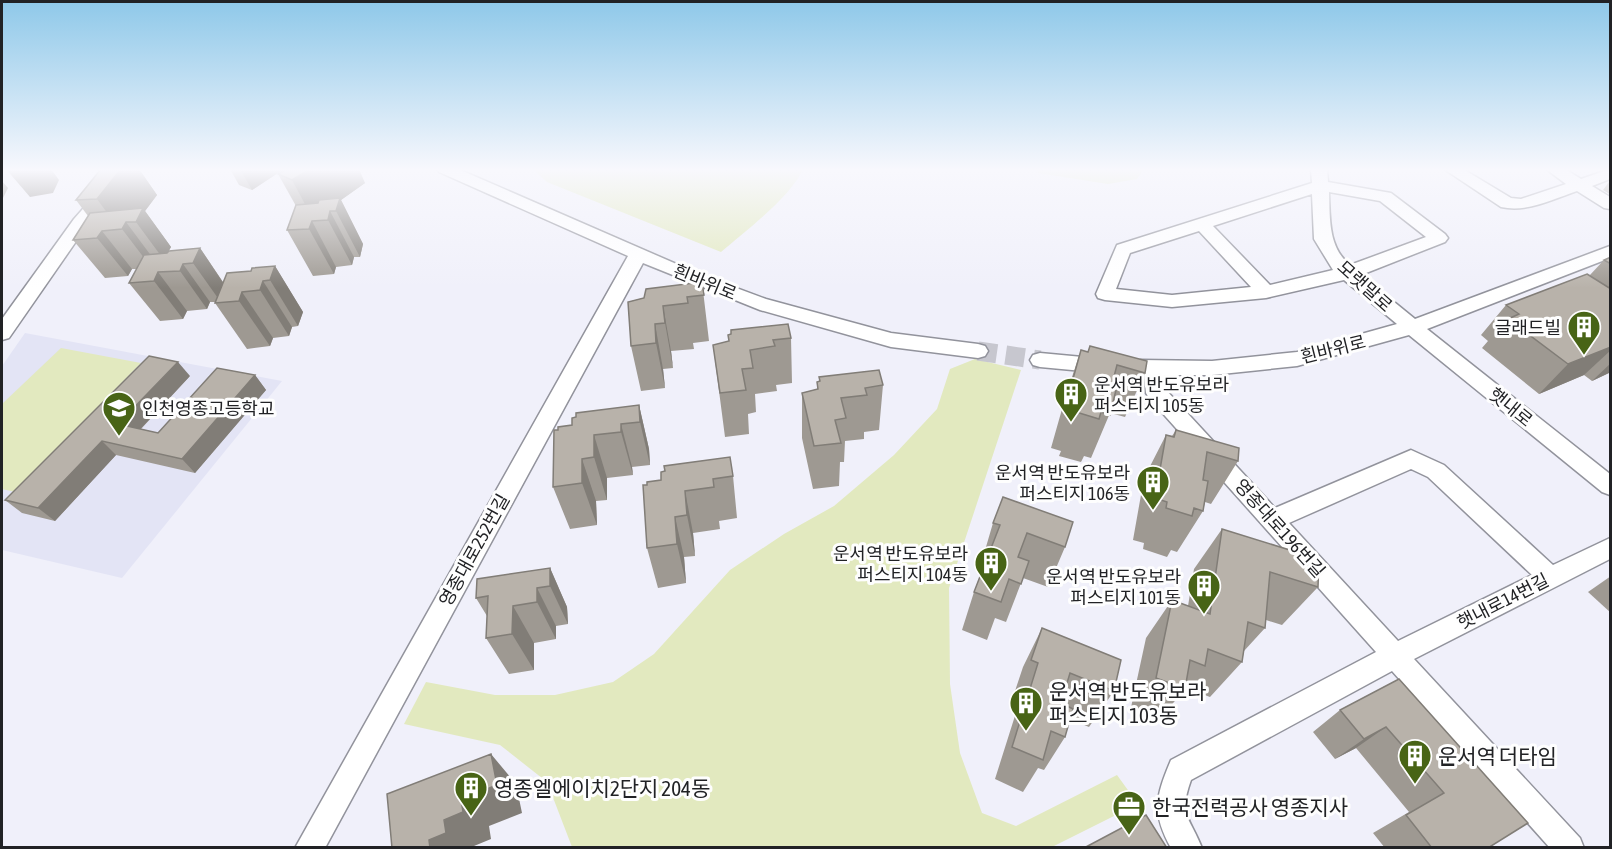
<svg xmlns="http://www.w3.org/2000/svg" width="1612" height="849" viewBox="0 0 1612 849" font-family="'Asap Condensed','Noto Sans KR',sans-serif">
  <style>
    .built { fill: #e3e4f5 }
    .green { fill: #e2e9bf }
    .lines { fill: none; stroke-linecap: round; stroke-linejoin: round }
    .minor-tunnel { stroke: #c7c7cf; stroke-width: 19; stroke-dasharray: 19 9; stroke-linecap: butt }
    .minor-casing { stroke: #92939c; stroke-width: 3 }
    .minor { fill: #fff; fill-rule: evenodd }
    .wall { fill: #9e9992 }
    .shaded-wall { fill: #817d77 }
    .building { fill: #b8b2aa; stroke: #817d77; stroke-width: 1.5 }
    .labels { text-anchor: middle; dominant-baseline: central; stroke-width: 6; stroke-linejoin: round; paint-order: stroke }
    .street-label { font-size: 18px; fill: #212225; stroke: #fefefe }
    .poi-label { font-size: 18px; fill: #212225; stroke: #fefefe; text-anchor: end }
    .near-poi-label { font-size: 21px; fill: #212225; stroke: #fefefe; text-anchor: start }
  </style>
  <rect width="100%" height="100%" fill="#f0f0fa"/>
  <polygon class="built" points="25,333 282,381 122,578 2,550 2,366"/>
  <g class="green">
    <path d="M533 169H803C791 197 745 231 721 252L547 182Z"/>
    <polygon points="1037,169 1144,169 1137,179 1108,184 1038,173"/>
    <polygon points="61,348 141,363 15,492 2,489 2,404"/>
    <polygon points="975,359 1021,370 949,588 950,684 960,753 982,813 1016,826 1117,775 1138,804 1052,847 572,847 547,782 500,745 404,724 426,682 495,695 555,695 613,682 654,654 730,570 784,534 834,506 894,455 937,409 950,369"/>
  </g>
  <g class="lines">
    <polyline class="minor-tunnel" points="978,351 1040,360"/>
    <g class="minor-casing">
      <g id="minor">
        <polygon points="118,169 135,169 86,227 9,338 2,340 2,319 74,219"/>
        <polygon points="437,169 458,169 704,276 766,299 891,333 978,344 985,346 988,351 985,356 978,358 891,347 760,310 643,263 325,848 295,848 628,256 439,172"/>
        <path d="M1311 169H1327L1328 182 1391 193 1445 234 1448 238 1445 242 1361 275 1415 319 1610 246V258L1427 329 1610 474V495L1602 492 1409 335 1297 366 1212 375H1164L1166 390 1275 508 1411 450 1444 465 1553 565 1610 538V559L1414 659 1580 838 1584 848H1550L1392 671 1191 780C1178 816 1190 817 1202 848H1171C1151 812 1156 796 1171 760L1376 652 1149 398 1146 393 1144 374 1134 372 1131 367 1134 362 1141 360 1212 361 1297 352 1397 324 1344 280 1266 298 1172 307 1105 300 1098 298 1096 294 1117 245 1312 183ZM1329 192 1380 201 1426 237 1350 265C1328 247 1330 219 1329 192ZM1312 194 1314 239 1333 270 1270 285 1213 226ZM1199 231 1251 287 1172 295 1116 289 1130 253ZM1411 469 1428 477 1532 575 1398 641 1289 523Z"/>
        <path d="M1444 169H1463L1511 198 1521 199 1566 184 1546 169H1565L1581 179 1610 169V179L1592 186 1610 197V209L1604 208 1577 191C1553 199 1527 213 1501 207Z"/>
        <polygon points="1040,353 1104,359 1111,361 1114,366 1111,371 1104,373 1040,367 1033,365 1030,360 1033,355"/>
      </g>
    </g>
    <use href="#minor" class="minor"/>
  </g>
  <g class="wall">
    <polygon points="101,169 139,169 157,195 145,211 171,247 167,253 200,248 223,282 251,271 275,266 303,312 298,326 292,327 289,336 273,338 270,346 247,349 215,303 215,302 210,302 207,309 187,311 183,319 160,321 129,283 137,269 132,269 128,276 105,278 73,240 88,216 76,200"/>
    <polygon points="230,169 284,169 252,190 239,185"/>
    <polygon points="278,174 365,183 341,200 363,244 360,257 354,257 352,265 336,267 334,274 313,276 287,230 296,206"/>
    <polygon points="1609,182 1611,182 1611,195 1603,190"/>
    <polygon points="1611,257 1611,372 1592,381 1584,375 1539,394 1482,348 1488,341 1481,335 1506,305 1589,276 1604,260"/>
    <polygon points="702,282 709,341 693,343 694,349 671,351 673,368 663,369 665,388 641,391 631,346 628,302"/>
    <polygon points="791,338 792,383 776,385 777,391 755,394 756,412 748,414 749,434 725,437 713,345"/>
    <polygon points="1081,350 1145,373 1125,417 1110,413 1091,458 1084,456 1081,462 1059,456 1061,451 1051,448 1066,395"/>
    <polygon points="255,375 266,390 195,473 116,455 55,521 22,513 5,500 190,376 141,429 158,433"/>
    <polygon points="819,377 883,385 879,430 864,432 864,439 845,441 844,462 840,462 839,486 813,489 802,438 802,393 817,389 817,382 819,382"/>
    <polygon points="639,405 649,449 650,465 632,467 633,475 607,478 607,500 596,501 597,525 570,529 553,487 558,430"/>
    <polygon points="1176,430 1238,461 1211,504 1205,502 1203,511 1177,552 1171,550 1167,557 1143,549 1144,543 1133,540 1144,478 1166,435 1172,436"/>
    <polygon points="733,476 737,518 719,521 720,529 693,533 695,556 684,557 686,583 658,588 647,548 647,485"/>
    <polygon points="1003,497 1065,547 1048,587 1023,578 1006,622 995,618 987,640 962,630 974,592 984,565 981,564 993,523"/>
    <polygon points="1222,529 1318,587 1282,625 1266,620 1265,628 1244,651 1242,662 1210,697 1186,688 1156,723 1130,712 1146,638 1172,600 1188,606 1194,569"/>
    <polygon points="550,568 567,607 568,624 556,626 556,639 534,643 534,670 509,674 486,638 487,616 476,598"/>
    <polygon points="1611,576 1611,613 1588,592"/>
    <polygon points="1042,628 1114,691 1089,727 1070,719 1065,737 1044,770 1038,768 1023,792 995,779 1020,700 1013,697 1023,667"/>
    <polygon points="1399,679 1488,848 1385,848 1373,833 1409,812 1356,748 1335,759 1313,732 1340,710"/>
  </g>
  <g class="shaded-wall">
    <polygon points="6,169 51,169 59,180 53,193 30,197"/>
    <polygon points="121,169 139,169 157,195 145,211 171,247 164,260 136,222 126,222 155,261 151,267 122,229 119,229 97,199"/>
    <polygon points="240,169 284,169 252,190"/>
    <polygon points="310,169 359,169 365,183 341,200 363,244 360,257 336,211 340,200 313,219 292,180"/>
    <polygon points="2,181 8,188 2,200"/>
    <polygon points="330,211 354,257 352,265 328,220"/>
    <polygon points="312,221 336,267 334,274 309,229"/>
    <polygon points="102,231 132,269 128,276 97,238"/>
    <polygon points="200,248 226,287 220,301 193,263"/>
    <polygon points="183,264 210,302 207,309 180,271"/>
    <polygon points="275,266 303,312 298,326 270,280"/>
    <polygon points="158,272 187,311 183,319 154,281"/>
    <polygon points="263,281 292,327 289,336 260,290"/>
    <polygon points="242,292 273,338 270,346 239,301"/>
    <polygon points="663,306 671,351 673,368 665,323"/>
    <polygon points="655,324 663,369 665,388 656,343"/>
    <polygon points="1611,347 1611,350 1584,375 1539,394 1568,364"/>
    <polygon points="178,362 190,376 132,438 118,424"/>
    <polygon points="1611,363 1611,372 1592,381"/>
    <polygon points="255,375 266,390 195,473 182,459"/>
    <polygon points="639,405 649,449 650,465 640,422"/>
    <polygon points="621,424 632,467 633,475 621,432"/>
    <polygon points="594,435 607,478 607,500 594,457"/>
    <polygon points="102,441 116,455 55,521 38,508"/>
    <polygon points="582,459 596,501 597,525 582,483"/>
    <polygon points="685,491 693,533 695,556 687,515"/>
    <polygon points="675,517 684,557 686,583 677,544"/>
    <polygon points="550,568 567,607 568,624 550,586"/>
    <polygon points="537,588 556,626 556,639 537,602"/>
    <polygon points="513,606 534,643 534,670 512,634"/>
    <polygon points="1386,727 1356,748 1335,759 1364,739"/>
    <polygon points="491,754 516,784 522,813 489,826 491,839 474,846 474,848 430,848 429,840 461,799"/>
  </g>
  <g class="building">
    <polygon points="101,169 121,169 97,199 76,200"/>
    <polygon points="287,169 310,169 292,180 278,174"/>
    <polygon points="340,198 336,211 330,211 328,220 312,221 309,229 287,230 296,205 318,203 319,200"/>
    <polygon points="143,208 136,222 126,222 122,229 102,231 97,238 73,240 90,213"/>
    <polygon points="200,248 193,263 183,264 180,271 158,272 154,281 129,283 144,255 167,253 169,251"/>
    <polygon points="1611,257 1611,264 1604,260"/>
    <polygon points="275,266 270,280 263,281 260,290 242,292 239,301 215,303 227,273 251,271 252,268"/>
    <polygon points="1587,274 1611,289 1611,347 1568,364 1508,319 1519,314 1506,305"/>
    <polygon points="702,282 704,295 687,297 688,303 663,306 665,323 655,324 656,343 631,346 628,302 644,298 646,289"/>
    <polygon points="788,324 791,338 773,340 775,346 750,350 753,368 742,369 746,390 720,393 713,345 729,341 728,335 731,334 731,330"/>
    <polygon points="1090,346 1147,361 1145,373 1117,365 1111,388 1116,390 1110,415 1101,412 1099,419 1076,412 1077,407 1066,404 1081,350 1088,352"/>
    <polygon points="149,356 178,362 118,424 158,433 217,368 255,375 182,459 102,441 38,508 5,500"/>
    <polygon points="879,370 883,385 865,388 867,395 841,398 846,418 835,420 841,443 814,446 802,393 818,389 817,382 820,381 819,377"/>
    <polygon points="639,405 640,422 621,424 621,432 594,435 594,457 582,459 582,483 553,487 554,430 558,430 558,427 572,425 572,418 576,417 576,413"/>
    <polygon points="1176,430 1239,448 1238,461 1207,452 1203,480 1208,481 1203,511 1194,508 1192,516 1166,508 1167,502 1155,498 1166,435 1174,437"/>
    <polygon points="730,457 733,476 713,479 714,487 685,491 687,515 675,517 677,544 647,548 643,485 647,485 647,482 661,480 661,472 665,471 664,466"/>
    <polygon points="1003,497 1073,522 1065,547 1027,533 1018,557 1029,561 1021,584 1009,579 1001,602 974,592 1000,525 993,523"/>
    <polygon points="1222,529 1319,559 1318,587 1270,572 1265,628 1248,622 1242,662 1208,649 1205,666 1190,660 1185,689 1156,678 1172,600 1210,614"/>
    <polygon points="550,568 550,586 537,588 537,602 513,606 512,634 486,638 488,596 476,598 477,579"/>
    <polygon points="1042,628 1121,660 1114,691 1070,673 1061,703 1073,709 1065,737 1051,731 1043,760 1012,747 1038,663 1031,660"/>
    <polygon points="1399,679 1528,823 1488,848 1432,848 1406,815 1444,793 1386,727 1364,739 1340,710"/>
    <polygon points="491,754 497,785 461,799 463,812 444,820 446,833 429,840 430,848 392,848 387,794"/>
    <polygon points="1146,815 1167,848 1084,848"/>
  </g>
  <linearGradient id="sky" x2="0" y2="1"><stop stop-color="#8ec8e9"/><stop offset="0.59" stop-color="#f8f8fd"/><stop offset="1" stop-color="#f8f8fd" stop-opacity="0"/></linearGradient>
  <rect width="1612" height="288" fill="url(#sky)"/>
  <defs>
    <g id="building-pin" transform="scale(1.725)"><path d="M0 17L-7.5 6A9.5 9.5 0 1 1 7.5 6Z" fill="#486416" stroke="#fefefe"/><path d="M-4-6H4V6H1V3H-1V6H-4ZM-2.5-4.3h1.7v1.8h-1.7ZM.8-4.3h1.7v1.8H.8ZM-2.5-1h1.7V.8h-1.7ZM.8-1h1.7V.8H.8Z" fill="#fff"/></g>
    <g id="school-pin" transform="scale(1.725)"><path d="M0 17L-7.5 6A9.5 9.5 0 1 1 7.5 6Z" fill="#486416" stroke="#fefefe"/><path d="M0-5L7-2L0 1L-7-2ZM-4 1L0 2.5L4 1V4Q0 6-4 4Z" fill="#fff"/></g>
    <g id="office-pin" transform="scale(1.725)"><path d="M0 17L-7.5 6A9.5 9.5 0 1 1 7.5 6Z" fill="#486416" stroke="#fefefe"/><path d="M-6-3h4V-5.5h4V-3h4V5H-6ZM-1-4.5V-3h2v-1.5ZM-6 0V1H6V0Z" fill="#fff"/></g>
  </defs>
  <g fill-rule="evenodd">
    <use href="#building-pin" x="1584" y="327"/>
    <use href="#building-pin" x="1071" y="394"/>
    <use href="#school-pin" x="119" y="408"/>
    <use href="#building-pin" x="1153" y="482"/>
    <use href="#building-pin" x="991" y="563"/>
    <use href="#building-pin" x="1204" y="586"/>
    <use href="#building-pin" x="1026" y="703"/>
    <use href="#building-pin" x="1415" y="756"/>
    <use href="#building-pin" x="471" y="788"/>
    <use href="#office-pin" x="1129" y="807"/>
  </g>
  <g class="labels">
    <g class="street-label">
      <text transform="translate(705 282) rotate(22)">흰바위로</text>
      <text transform="translate(1365 286) rotate(42)">모랫말로</text>
      <text transform="translate(1333 349) rotate(-14)">흰바위로</text>
      <text transform="translate(1511 407) rotate(39)">햇내로</text>
      <text transform="translate(1280 528) rotate(48)">영종대로196번길</text>
      <text transform="translate(474 550) rotate(-61)">영종대로252번길</text>
      <text transform="translate(1503 601) rotate(-27)">햇내로14번길</text>
    </g>
    <g class="poi-label">
      <text x="1561" y="327">글래드빌</text>
      <text x="1094" y="384" text-anchor="start">운서역 반도유보라<tspan x="1094" dy="21">퍼스티지 105동</tspan></text>
      <text x="142" y="408" text-anchor="start">인천영종고등학교</text>
      <text x="1130" y="472">운서역 반도유보라<tspan x="1130" dy="21">퍼스티지 106동</tspan></text>
      <text x="968" y="553">운서역 반도유보라<tspan x="968" dy="21">퍼스티지 104동</tspan></text>
      <text x="1181" y="576">운서역 반도유보라<tspan x="1181" dy="21">퍼스티지 101동</tspan></text>
    </g>
    <g class="near-poi-label">
      <text x="1049" y="691">운서역 반도유보라<tspan x="1049" dy="24">퍼스티지 103동</tspan></text>
      <text x="1438" y="756">운서역 더타임</text>
      <text x="494" y="788">영종엘에이치2단지 204동</text>
      <text x="1152" y="807">한국전력공사 영종지사</text>
    </g>
  </g>
  <rect width="1612" height="849" fill="none" stroke="#212225" stroke-width="6"/>
</svg>
